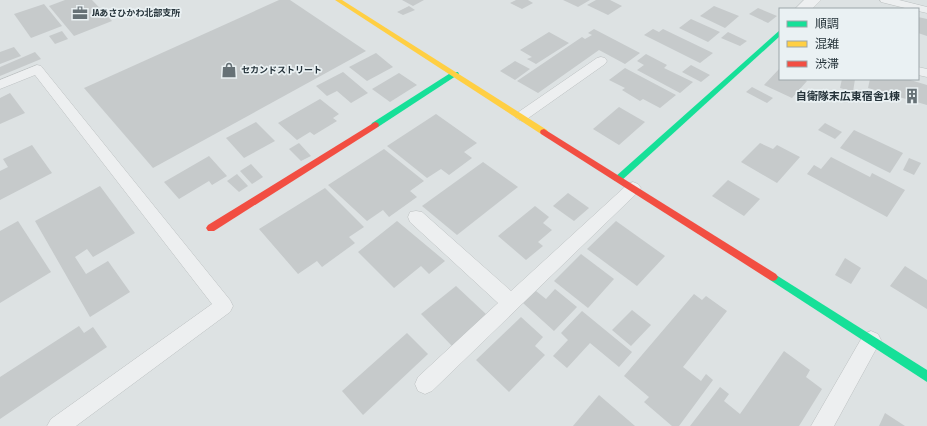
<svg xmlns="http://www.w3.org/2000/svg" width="927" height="426" viewBox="0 0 927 426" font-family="'Asap Condensed','Noto Sans JP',sans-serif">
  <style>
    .building { fill: #c6cacb }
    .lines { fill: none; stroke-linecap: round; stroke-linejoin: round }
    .lane-casing { stroke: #bcc0c1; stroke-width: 1 }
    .street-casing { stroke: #bcc0c1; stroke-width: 1 }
    .lane { fill: #edeff0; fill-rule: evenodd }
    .street { fill: #edeff0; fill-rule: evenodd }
    .fast { fill: #16e098; fill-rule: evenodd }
    .slow { fill: #ffcf43; fill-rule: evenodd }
    .jam { fill: #f24e42; fill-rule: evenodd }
    .labels { text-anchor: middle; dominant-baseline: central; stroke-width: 3.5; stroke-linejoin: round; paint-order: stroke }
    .far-poi-label { font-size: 9px; font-weight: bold; fill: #26343b; stroke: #eaf1f3; text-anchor: start }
    .poi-label { font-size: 11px; font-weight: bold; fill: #26343b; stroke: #eaf1f3; text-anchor: end }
  </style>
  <rect width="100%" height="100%" fill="#dde2e3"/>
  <g class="building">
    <polygon points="65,0 92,0 112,21 74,36 49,6"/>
    <polygon points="279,0 290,0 366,51 153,168 84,88"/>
    <polygon points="402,0 424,0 413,6"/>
    <polygon points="516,0 528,0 533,3 522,9 510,3"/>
    <polygon points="563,0 590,0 578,7"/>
    <polygon points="596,0 610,0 622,6 608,15 587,5"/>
    <polygon points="44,4 62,26 31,38 14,14"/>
    <polygon points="409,6 415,10 403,15 397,12"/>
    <polygon points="714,6 739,16 725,28 700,16"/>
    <polygon points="758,8 777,16 768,23 749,14"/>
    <polygon points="918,17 927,19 927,36 918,33"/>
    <polygon points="691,19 720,32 708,42 679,28"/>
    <polygon points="594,29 640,53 625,64 599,50 538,93 517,81 582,37 585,39 592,35 588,33"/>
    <polygon points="653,29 659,32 663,29 713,53 700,63 644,35"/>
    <polygon points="62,31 68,39 55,44 49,36"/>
    <polygon points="549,32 569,43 536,64 527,59 532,57 520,50"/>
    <polygon points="728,32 747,41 740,46 721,38"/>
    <polygon points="14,47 21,56 0,64 0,52"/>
    <polygon points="35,52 41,59 0,76 0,67"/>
    <polygon points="376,53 393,67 367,81 349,67"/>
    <polygon points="646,54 667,65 664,68 693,82 680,93 637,70 644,65 637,61"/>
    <polygon points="515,61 530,69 515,80 500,71"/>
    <polygon points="691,65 710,75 701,82 682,72"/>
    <polygon points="625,68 676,95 660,108 643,99 640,101 622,90 625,88 609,80"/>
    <polygon points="780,68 780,79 803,79 807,81 792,98 764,85"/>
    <polygon points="343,72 368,93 351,103 337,91 327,96 316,86"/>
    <polygon points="399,73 417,85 390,102 372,89"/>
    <polygon points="842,79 855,79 853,92 840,88"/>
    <polygon points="870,79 907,79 927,85 927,105 868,88"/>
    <polygon points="752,87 773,98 767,103 746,92"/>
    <polygon points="10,93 25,113 0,124 0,98"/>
    <polygon points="320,99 339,114 333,118 337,121 314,135 310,132 297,140 278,123"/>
    <polygon points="619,107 645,122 619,145 593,129"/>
    <polygon points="436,114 477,143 464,152 472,158 449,175 441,169 427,178 387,146"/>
    <polygon points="256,122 275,141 244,158 226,138"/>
    <polygon points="825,123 842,132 835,139 818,130"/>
    <polygon points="854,130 903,153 890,173 840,148"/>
    <polygon points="299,143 311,156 301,161 289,149"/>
    <polygon points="760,143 773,149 777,145 800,157 777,183 741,162"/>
    <polygon points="32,145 52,173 0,200 0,171 8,167 3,159"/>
    <polygon points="384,149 424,181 410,191 417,197 389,217 383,210 367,221 328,185"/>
    <polygon points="209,156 227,176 212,185 209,181 179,199 164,182"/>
    <polygon points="831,157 870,177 872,173 905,190 887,217 807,174 814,165 821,169"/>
    <polygon points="909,158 921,163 914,175 903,170"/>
    <polygon points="483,162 518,187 457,235 422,206"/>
    <polygon points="251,164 263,177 252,184 240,171"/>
    <polygon points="237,174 248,186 239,192 227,181"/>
    <polygon points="728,180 760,199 744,216 712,196"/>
    <polygon points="100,186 135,233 93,257 87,249 75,257 86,274 108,261 130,292 90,317 35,221"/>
    <polygon points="325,188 364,227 349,237 355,243 322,267 317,261 298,274 259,229"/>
    <polygon points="568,193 589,208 574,221 553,206"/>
    <polygon points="535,206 549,217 543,223 552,230 538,242 543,246 526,260 498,236"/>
    <polygon points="18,221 51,272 0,303 0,231"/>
    <polygon points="397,221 445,261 429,274 421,266 394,288 358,252"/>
    <polygon points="616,221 665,256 637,286 587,249"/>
    <polygon points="581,254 614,279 588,308 554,281"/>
    <polygon points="845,258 861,268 851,284 835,275"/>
    <polygon points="905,266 927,280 927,309 890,286"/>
    <polygon points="456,286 487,315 452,346 421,314"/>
    <polygon points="555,289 577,307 554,331 523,303 536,291 546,299"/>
    <polygon points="694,294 702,300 706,296 727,311 683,367 701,381 706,374 713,380 679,426 672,426 644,402 649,397 624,376"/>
    <polygon points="632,310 651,325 631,346 612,330"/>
    <polygon points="582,311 632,352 619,367 590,343 567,368 553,356 568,340 561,333"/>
    <polygon points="521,317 543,337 535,346 545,355 509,392 476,360"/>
    <polygon points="79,326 84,333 93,327 107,347 0,419 0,377"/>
    <polygon points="407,333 428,354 363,415 342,391"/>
    <polygon points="784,351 810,370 806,377 822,389 799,426 690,426 720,387 729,394 724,401 740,414"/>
    <polygon points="599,395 635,426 573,426"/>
    <polygon points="885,413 905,426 879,426"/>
  </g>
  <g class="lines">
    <g class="lane-casing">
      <g id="lane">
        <polygon points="880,0 899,0 927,7 927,13 918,11 918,9 909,9 881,2"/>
        <polygon points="601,57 605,58 607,61 605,64 527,119 522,121 517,119 515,116 517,113 597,58"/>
        <polygon points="37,65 41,66 230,300 233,306 230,312 76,426 47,426 51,419 212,304 35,75 0,89 0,80"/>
        <polygon points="918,67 927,69 927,77 918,75"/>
        <polygon points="633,182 638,184 641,188 638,192 432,391 425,394 418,391 415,384 418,377 498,303 410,222 408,217 410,212 416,211 422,212 511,291 628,184"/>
        <polygon points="871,331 878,334 881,340 834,426 811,426 864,334"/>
      </g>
    </g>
    <g class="street-casing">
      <polygon id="street" points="804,0 821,0 812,9 795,9"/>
    </g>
    <use href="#lane" class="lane"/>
    <use href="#street" class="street"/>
    <g class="fast">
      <polygon points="780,30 780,36 621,181 615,181 614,179 615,177"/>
      <polygon points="452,72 458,72 459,74 378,127 372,127 371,125 372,123"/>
      <polygon points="773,273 927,370 927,382 770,280 768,277 770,274"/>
    </g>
    <polygon class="slow" points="335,0 342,0 547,130 548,132 547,134 541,134"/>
    <g class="jam">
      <polygon points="375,122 378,123 379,125 378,127 214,231 208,231 206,228 208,225"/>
      <polygon points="544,129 776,274 778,277 776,280 773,281 770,280 541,134 540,132 541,130"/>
    </g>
  </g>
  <defs>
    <g id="office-bare" transform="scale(1.2)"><path d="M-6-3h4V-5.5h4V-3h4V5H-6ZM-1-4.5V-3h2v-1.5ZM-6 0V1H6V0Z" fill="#667176" stroke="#eaf1f3" stroke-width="2.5" paint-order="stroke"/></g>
    <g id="shop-bare" transform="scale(1.2)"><path d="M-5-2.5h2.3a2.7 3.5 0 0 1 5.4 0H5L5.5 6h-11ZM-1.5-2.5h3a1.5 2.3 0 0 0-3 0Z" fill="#667176" stroke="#eaf1f3" stroke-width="2.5" paint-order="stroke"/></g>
    <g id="building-bare" transform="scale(1.2)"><path d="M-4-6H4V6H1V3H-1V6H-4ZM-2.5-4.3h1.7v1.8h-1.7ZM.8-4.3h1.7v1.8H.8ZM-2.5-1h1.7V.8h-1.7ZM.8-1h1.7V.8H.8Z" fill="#667176" stroke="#eaf1f3" stroke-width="2.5" paint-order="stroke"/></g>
  </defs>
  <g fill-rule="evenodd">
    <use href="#office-bare" x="80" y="13"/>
    <use href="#shop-bare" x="229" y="70"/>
    <use href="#building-bare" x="912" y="96"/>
  </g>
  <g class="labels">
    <g class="far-poi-label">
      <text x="92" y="13">JAあさひかわ北部支所</text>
      <text x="241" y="70">セカンドストリート</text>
    </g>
    <g class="poi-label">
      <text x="900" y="96">自衛隊末広東宿舎1棟</text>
    </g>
  </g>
  <rect x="779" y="8" width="140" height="72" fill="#eaf1f3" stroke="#9ca5a9"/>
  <rect x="787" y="21" width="20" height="6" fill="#16e098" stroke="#9ca5a9"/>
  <text x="815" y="28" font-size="12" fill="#26343b">順調</text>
  <rect x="787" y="41" width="20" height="6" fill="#ffcf43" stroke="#9ca5a9"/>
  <text x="815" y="48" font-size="12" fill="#26343b">混雑</text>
  <rect x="787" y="61" width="20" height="6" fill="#f24e42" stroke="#9ca5a9"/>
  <text x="815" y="68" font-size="12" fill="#26343b">渋滞</text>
</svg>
